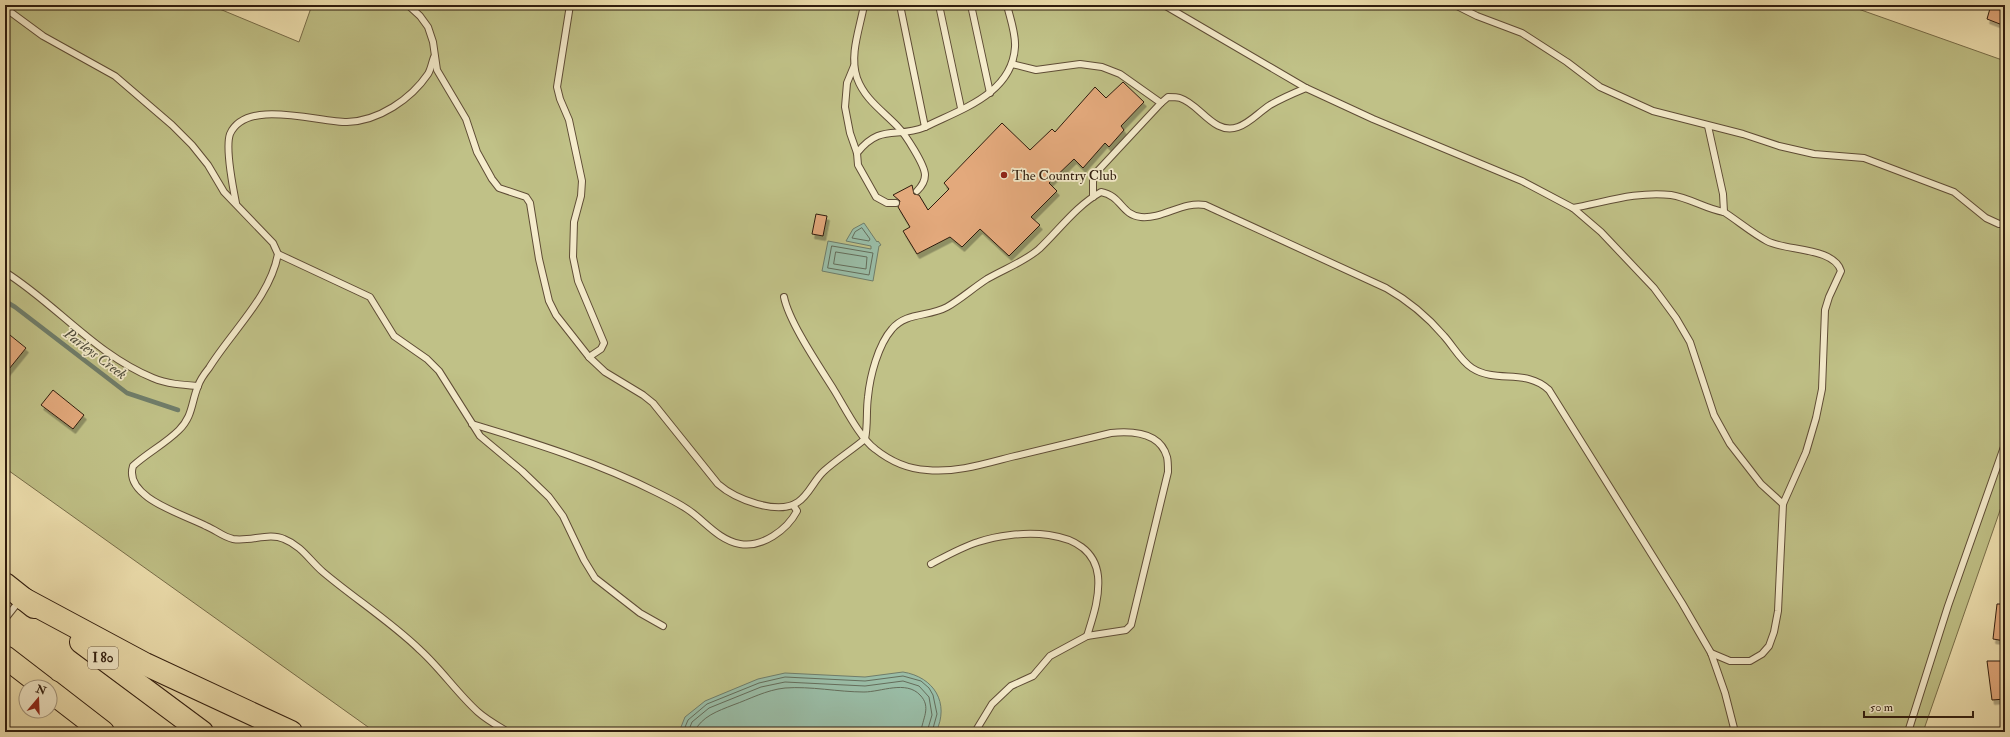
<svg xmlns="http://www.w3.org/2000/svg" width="2010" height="737" viewBox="0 0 2010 737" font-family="'IM FELL Double Pica',serif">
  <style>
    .green { fill: #c0c187; stroke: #786e4a }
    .water { fill: #9abea8; stroke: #6f7d6a }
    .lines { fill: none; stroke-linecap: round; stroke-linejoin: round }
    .shore { stroke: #646d5b; stroke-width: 1 }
    .stream { stroke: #6f7d6a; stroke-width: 4.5 }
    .building { fill: #e3a97b; stroke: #2f1c0e; filter: url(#shadow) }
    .service-casing { stroke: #5f4d36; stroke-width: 8 }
    .motorway-casing { stroke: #2f1c0e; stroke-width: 24 }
    .service { stroke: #f5eccc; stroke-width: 6 }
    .motorway { stroke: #efe1b0; stroke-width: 22 }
    .poi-dot { fill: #8f2418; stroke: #f5eccc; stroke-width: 1.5 }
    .labels { text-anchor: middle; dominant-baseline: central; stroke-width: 3.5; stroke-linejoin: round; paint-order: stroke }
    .shield { fill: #f5eccc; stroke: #6a5a47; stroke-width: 1 }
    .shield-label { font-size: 13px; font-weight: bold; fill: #2f1c0e }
    .poi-label { font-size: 14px; fill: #2f1c0e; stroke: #f5eccc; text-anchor: start }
    .water-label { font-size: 15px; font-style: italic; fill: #4f4d3c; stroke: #f5eccc }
  </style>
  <defs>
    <filter id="shadow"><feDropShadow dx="2.5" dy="4.5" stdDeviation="0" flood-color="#0004"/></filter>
  </defs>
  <rect width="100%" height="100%" fill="#efe1b0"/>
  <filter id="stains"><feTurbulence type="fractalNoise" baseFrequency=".005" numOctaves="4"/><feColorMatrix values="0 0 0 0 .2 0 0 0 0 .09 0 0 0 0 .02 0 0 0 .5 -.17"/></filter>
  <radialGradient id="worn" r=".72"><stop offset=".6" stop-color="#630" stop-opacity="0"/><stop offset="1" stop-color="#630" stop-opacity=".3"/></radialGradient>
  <polygon class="green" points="5,5 210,5 299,42 312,5 1847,5 2005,61 2005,496 1923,732 375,732 5,468"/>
  <g class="water">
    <polygon points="864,223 877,242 878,241 881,245 879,246 873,281 822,271 828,241 871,249 871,246 846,241 853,229"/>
    <path d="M903 672C934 677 950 703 936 732H679L685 717 705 701 758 679 785 673 865 677Z"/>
  </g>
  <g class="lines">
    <g class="shore">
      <polygon points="862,228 870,239 869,241 852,238 855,232"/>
      <polygon points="832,246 873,253 869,275 828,268"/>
      <polygon points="836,252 867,257 866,269 834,264"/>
      <polyline points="683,732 688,720 707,704 759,683 785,677 865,681 903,676 921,681 929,688 933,695 937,714 932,732"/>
      <polyline points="688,732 692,722 709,708 761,687 785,682 865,686 903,681 919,686 929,697 932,715 927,732"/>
      <path d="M694 732C702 716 718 711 733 705 750 699 766 690 785 688 811 686 838 692 864 692 881 692 906 680 920 695 932 707 922 719 921 732"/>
    </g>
    <polyline class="stream" points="5,301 15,307 127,393 178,410"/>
  </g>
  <g class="building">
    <polygon points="1991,5 2005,5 2005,26 1987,19"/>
    <polygon points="1123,82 1144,102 1121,126 1124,130 1109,147 1105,143 1083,168 1074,159 1049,183 1057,191 1031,217 1040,225 1009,256 980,229 962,247 950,237 917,254 903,231 910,227 898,207 900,201 893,195 912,185 914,194 919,195 928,210 949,189 944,183 1002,123 1030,150 1052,129 1055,132 1095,87 1106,98"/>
    <polygon points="816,214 827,216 823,236 812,234"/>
    <polygon points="5,331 26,348 5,374"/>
    <polygon points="53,390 84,415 73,429 41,405"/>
    <polygon points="1997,604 2005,604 2005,641 1993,639"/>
    <polygon points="1987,661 2005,661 2005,699 1992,700"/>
  </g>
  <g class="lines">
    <g class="service-casing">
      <g id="service">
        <path d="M408 5 420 16 428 27 433 42 437 70 466 119 477 152 492 179 499 188 526 197 530 203 539 259 549 301 556 315 589 357 605 372 643 395 653 403 718 484C735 499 778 516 798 502 809 495 814 480 824 471 836 460 852 450 865 439 868 425 866 411 868 397 870 376 878 345 892 329 906 312 929 317 947 307 961 299 973 288 987 279 1004 269 1024 262 1039 249 1060 229 1076 206 1101 192 1122 196 1121 215 1141 217 1163 219 1183 201 1205 205L1386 288C1409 301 1427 316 1444 336 1453 346 1461 361 1472 368 1497 384 1526 368 1549 390L1682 603 1711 653 1725 693 1735 732"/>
        <polyline points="570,5 557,87 560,99 569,120 582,181 581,196 574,222 573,257 578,281 604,343 601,349 589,357"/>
        <path d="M864 5C860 28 849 55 857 78 865 100 883 111 898 127 905 134 925 165 925 175 925 181 921 187 917 191"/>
        <polyline points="900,5 925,127"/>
        <polyline points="939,5 961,108"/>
        <polyline points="971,5 990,93"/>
        <polyline points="1164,5 1306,88"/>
        <polyline points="1455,5 1477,16 1522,33 1567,62 1600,87 1653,111 1743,134 1779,146 1814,154 1864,158 1954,192 1986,218 1999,224 2005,224"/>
        <polyline points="5,8 43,36 115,76 172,125 192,145 208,165 224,192 273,243 278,254 370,297 394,336 427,359 439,371 480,436 522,471 549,497 563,516 584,560 595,578 640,613 663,626"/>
        <polyline points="1012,64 1036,70 1080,64 1102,67 1120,74 1161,103 1093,176 1093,197"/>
        <polyline points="854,66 847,83 845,107 850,133 857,153 858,165 876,197 887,203 896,203"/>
        <path d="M1161 103 1168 97C1172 97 1177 97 1180 98 1200 104 1214 136 1238 127 1250 123 1259 112 1270 105 1282 98 1294 93 1306 88L1373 119 1522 181 1573 208 1601 232 1654 288 1676 318 1690 342 1714 415 1730 444 1761 484 1783 504"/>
        <polyline points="1708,126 1723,194 1724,212"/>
        <path d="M857 153C881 123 896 139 925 127 961 109 1012 94 1015 47 1016 34 1010 18 1007 5"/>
        <path d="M236 203C233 188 225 148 230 134 246 98 317 122 347 122 379 121 411 99 428 74 431 69 432 62 434 57"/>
        <path d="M1573 208C1605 202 1638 191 1671 195 1690 198 1706 209 1724 212 1738 221 1752 233 1767 241 1785 251 1834 247 1841 271L1829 297 1825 310 1822 389 1816 418 1806 452 1783 504 1778 611 1774 632 1769 646 1762 654 1750 661H1730L1711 653"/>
        <path d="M278 254C270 297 232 331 209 368 205 373 200 380 198 386 191 403 193 416 179 430 165 444 147 453 133 466 123 498 186 515 206 526 216 530 223 537 233 539 250 542 269 532 284 539 302 546 310 561 323 572 355 599 390 621 420 650 441 669 457 693 478 712 487 720 498 726 508 732"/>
        <path d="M5 272C56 304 96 355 153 378 167 384 183 385 198 386"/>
        <path d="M784 297C789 322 819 366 834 390 844 406 860 438 875 449 890 461 908 469 927 470 955 473 984 464 1011 457 1044 449 1077 441 1111 433 1131 431 1160 432 1167 457 1168 461 1168 468 1168 472L1131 625 1126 630 1087 636 1050 656 1033 676 1011 686 992 704 975 732"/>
        <path d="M472 424C535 443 599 463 658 493 668 498 678 503 687 509 704 520 718 540 740 544 762 548 787 530 797 511L793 505"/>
        <path d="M931 564C946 556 962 547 978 542 1013 530 1092 524 1098 576 1100 597 1093 617 1087 636"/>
        <polyline points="5,619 20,600"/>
        <polyline points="1908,732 1948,606 2005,444"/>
      </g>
    </g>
    <g class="motorway-casing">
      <g id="motorway">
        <polyline points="5,584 34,607"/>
        <polyline points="22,598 145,664 291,732"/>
        <polyline points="81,642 202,732"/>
        <polyline points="5,657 44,687"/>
        <polyline points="50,691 103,732"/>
      </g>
    </g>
    <use href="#service" class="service"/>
    <use href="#motorway" class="motorway"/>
  </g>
  <circle class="poi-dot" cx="1004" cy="175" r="4"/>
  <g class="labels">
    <rect class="shield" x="88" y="647" width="30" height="22" rx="3"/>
    <g class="shield-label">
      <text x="103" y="658">I 80</text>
    </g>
    <g class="poi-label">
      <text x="1012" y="175">The Country Club</text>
    </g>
    <g class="water-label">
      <text transform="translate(95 354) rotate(37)">Parleys Creek</text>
    </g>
  </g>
  <rect width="2010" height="737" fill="none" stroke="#efe1b0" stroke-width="20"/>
  <rect x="6" y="6" width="1998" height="725" fill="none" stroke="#2f1c0e" stroke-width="2"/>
  <rect x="10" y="10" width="1990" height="717" fill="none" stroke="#2f1c0e"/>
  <g transform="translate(38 699) rotate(19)"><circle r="19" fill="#f5eccc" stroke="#a69980"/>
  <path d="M0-3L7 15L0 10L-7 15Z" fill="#8f2418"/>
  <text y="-6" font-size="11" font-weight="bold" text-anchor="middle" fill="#2f1c0e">N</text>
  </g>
  <path d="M1864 711v6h109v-6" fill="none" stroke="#2f1c0e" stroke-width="2"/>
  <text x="1870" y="711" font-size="12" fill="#2f1c0e" stroke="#f5eccc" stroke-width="3" paint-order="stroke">50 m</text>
  <rect width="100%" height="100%" filter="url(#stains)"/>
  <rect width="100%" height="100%" fill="url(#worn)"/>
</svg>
